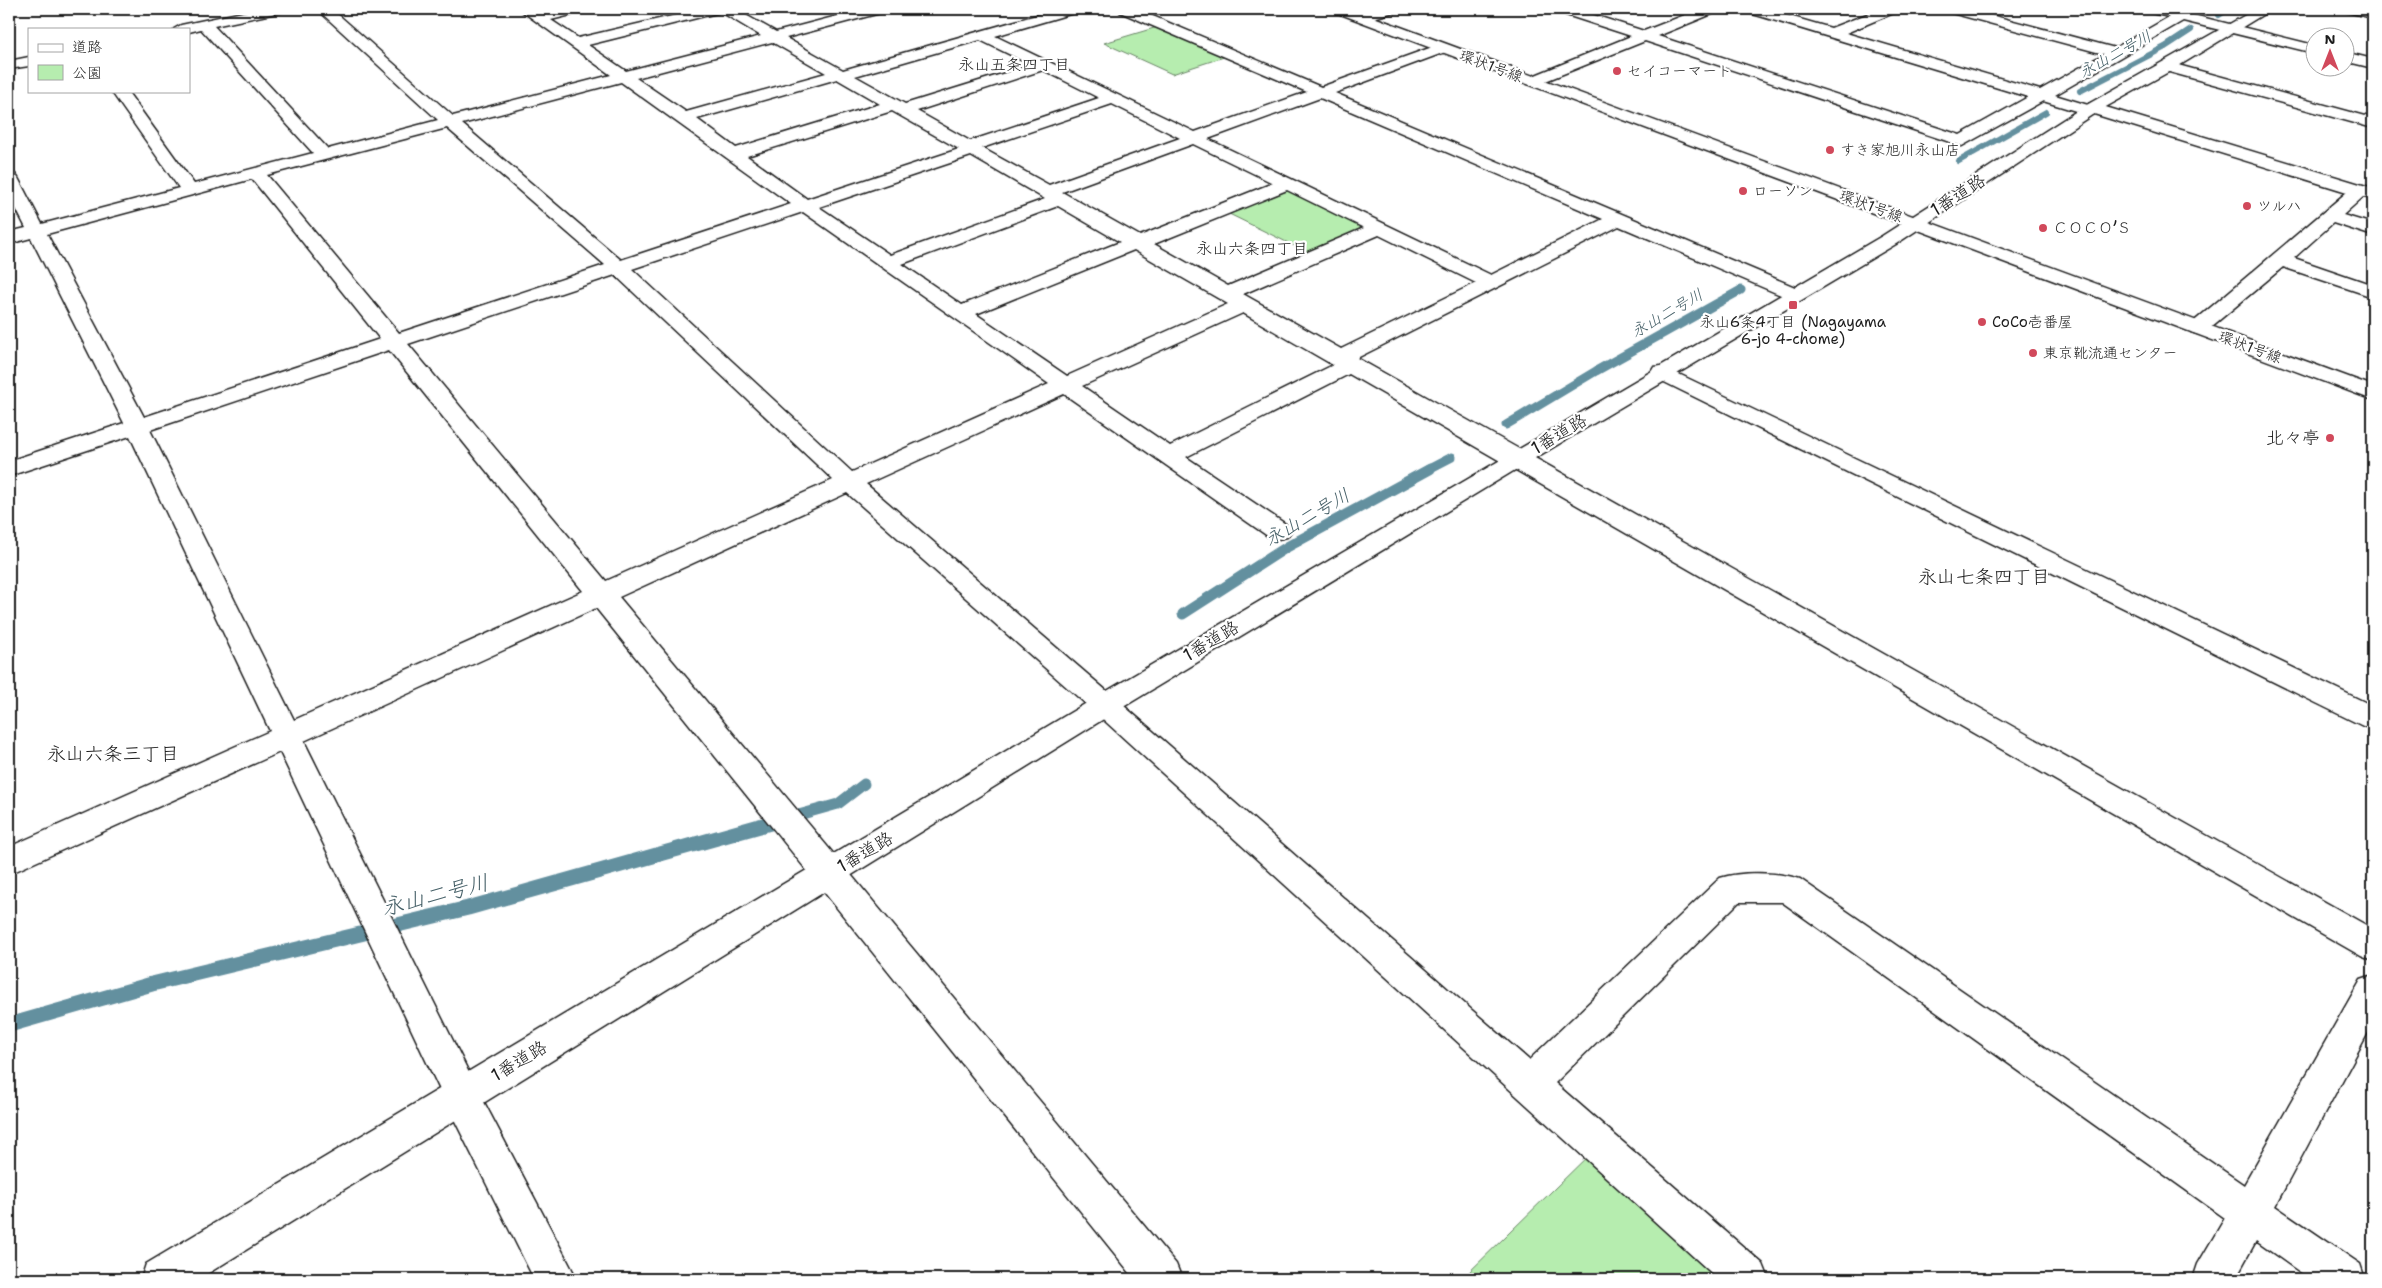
<svg xmlns="http://www.w3.org/2000/svg" width="2382" height="1288" viewBox="0 0 2382 1288" font-family="'Shantell Sans','Klee One',sans-serif">
  <style>
    .green { fill: #b6edaf; stroke: #698466 }
    .lines { fill: none; stroke-linecap: round; stroke-linejoin: round }
    .stream-far3 { stroke: #64909f; stroke-width: 6 }
    .stream-far2 { stroke: #64909f; stroke-width: 9 }
    .stream-far1 { stroke: #64909f; stroke-width: 11 }
    .stream { stroke: #64909f; stroke-width: 15 }
    .minor-casing { stroke: #1c1c1c; stroke-width: 3 }
    .tertiary-casing { stroke: #1c1c1c; stroke-width: 3 }
    .primary-casing { stroke: #1c1c1c; stroke-width: 3 }
    .minor { fill: #fff; fill-rule: evenodd }
    .tertiary { fill: #fff; fill-rule: evenodd }
    .primary { fill: #fff; fill-rule: evenodd }
    .poi-dot { fill: #d1495b; stroke: #fff; stroke-width: 2 }
    .labels { text-anchor: middle; dominant-baseline: central; stroke-width: 4.5; stroke-linejoin: round; paint-order: stroke }
    .far-street-label { font-size: 15px; fill: #1c1c1c; stroke: #fff }
    .far-poi-label { font-size: 15px; fill: #1c1c1c; stroke: #fff; text-anchor: start }
    .far-water-label { font-size: 16px; font-style: italic; fill: #466068; stroke: #fff }
    .far-neighbourhood-label { font-size: 16px; fill: #1c1c1c; stroke: #fff }
    .street-label { font-size: 18px; fill: #1c1c1c; stroke: #fff }
    .poi-label { font-size: 18px; fill: #1c1c1c; stroke: #fff; text-anchor: end }
    .water-label { font-size: 19px; font-style: italic; fill: #466068; stroke: #fff }
    .neighbourhood-label { font-size: 19px; fill: #1c1c1c; stroke: #fff }
    .near-water-label { font-size: 22px; font-style: italic; fill: #466068; stroke: #fff }
  </style>
  <rect width="100%" height="100%" fill="#fff"/>
  <filter id="ink" filterUnits="userSpaceOnUse"><feTurbulence type="fractalNoise" baseFrequency=".02" numOctaves="2"/><feDisplacementMap in="SourceGraphic" scale="10" xChannelSelector="R" yChannelSelector="G"/><feConvolveMatrix kernelMatrix="1 2 1 2 8 2 1 2 1" color-interpolation-filters="sRGB"/></filter>
  <g filter="url(#ink)">
    <g class="green">
      <polygon points="1164,25 1233,54 1172,74 1104,43"/>
      <polygon points="1287,184 1379,228 1315,256 1221,210"/>
      <polygon points="1598,1146 1748,1279 1462,1279"/>
    </g>
    <g class="lines">
      <g class="stream-far3">
        <polyline points="2219,15 2228,9"/>
        <polyline points="2080,91 2165,47 2191,30"/>
        <polyline points="1959,161 2046,112"/>
      </g>
      <g class="stream-far2">
        <polyline points="1506,425 1596,371 1741,290"/>
        <polyline points="1427,470 1452,457"/>
      </g>
      <g class="stream-far1">
        <polyline points="1183,614 1287,547 1430,469"/>
        <polyline points="770,823 838,804 864,784"/>
      </g>
      <polyline class="stream" points="9,1025 152,984 468,908 774,822"/>
      <g class="minor-casing">
        <g id="minor">
          <path d="M257 9H283L281 12 214 26 328 149 438 120 317 9H332L453 116 611 75 519 9H535L541 13 561 9H585L583 12 551 20 578 38 702 9H735L776 32 864 9H886L884 12 786 38 843 70 1058 9H1079L1077 12 995 36 1195 132 1307 92 1120 12 1118 9H1136L1321 87 1438 45H1448L1450 48 1448 51 1335 93 1802 290 1805 294 1802 298 1795 300 1788 298 1619 226 1357 358 2373 929V961L2361 956 1349 374 1186 457 1287 525 1291 531 1287 537 1278 539 1269 537 1064 394 866 484 1115 698 1529 1060 1720 878C1741 871 1779 872 1800 879L2244 1185 2361 979 2373 975V1023L2275 1206 2360 1264 2365 1279H2310L2256 1241 2235 1279H2193L2198 1264 2225 1218 1782 902H1739L1555 1083 1763 1264 1769 1279H1718L1095 712 847 493 619 597 1176 1264 1182 1279H1135L596 608 304 741 474 1083 577 1279H534L448 1107 280 752 9 874V847L270 731 130 436 9 476V461L124 423 31 238 9 244V232L26 228 9 195V173L15 174 18 178 42 224 179 188 111 91H127L194 184 313 153 201 29 189 32V29H174L181 25ZM721 12 761 36 626 71 588 45ZM980 40 1031 65 905 104 855 76ZM772 42 826 73 686 112 636 78ZM1043 70 1099 98 970 141 917 111ZM837 79 880 104 736 148 697 119ZM621 82 791 204 621 260 462 124ZM1320 98 1603 219 1491 275 1208 139ZM1112 104 1180 138 1049 185 982 148ZM892 111 959 149 807 199 747 156ZM447 128 605 265 399 333 267 175ZM1193 144 1273 183 1140 236 1062 192ZM971 156 1045 199 890 255 819 207ZM252 179 380 339 144 417 47 234ZM1287 190 1364 228 1228 286 1154 244ZM1058 206 1120 242 962 305 902 264ZM803 212 1049 384 852 472 632 269ZM1379 235 1476 283 1341 349 1243 294ZM1134 250 1228 304 1067 376 976 314ZM615 275 833 480 606 581 408 344ZM1243 313 1333 365 1170 446 1082 386ZM389 350 583 591 294 720 150 430Z"/>
          <polygon points="1375,9 1396,9 1394,12 1363,21 1356,17 1358,14"/>
          <polygon points="1555,9 1575,9 1644,31 1700,9 1719,9 1717,12 1658,36 1960,135 2028,97 1746,12 1744,9 1765,9 1831,28 1880,9 1898,9 1896,12 1846,33 2040,90 2104,54 1948,12 1946,9 1968,9 2115,48 2169,17 2147,12 2145,9 2168,9 2179,12 2184,9 2201,9 2193,15 2314,45 2314,53 2183,21 2055,95 2088,105 2099,105 2373,188 2373,199 2363,197 2343,215 2373,224 2373,236 2333,223 2294,258 2373,285 2373,297 2283,267 2205,332 2198,334 2191,332 2188,328 2191,324 2347,192 2094,114 2089,115 2043,101 1962,146 1645,41 1538,84 1528,84 1525,81 1528,78 1631,36 1557,12"/>
          <polygon points="2345,9 2373,10 2373,18 2347,12"/>
          <polygon points="2344,52 2373,59 2373,68 2344,61"/>
          <polygon points="29,57 29,66 9,69 9,61"/>
          <polygon points="2167,62 2373,118 2373,128 2162,70 2159,67 2162,64"/>
          <polygon points="1662,366 2373,706 2373,729 2363,726 1654,377 1651,372 1654,367"/>
        </g>
      </g>
      <g class="tertiary-casing">
        <polygon id="tertiary" points="2256,9 2272,9 2172,70 2095,113 1896,244 1525,464 1115,712 199,1279 141,1279 146,1264 1095,698 1882,236 2083,107"/>
      </g>
      <g class="primary-casing">
        <polygon id="primary" points="1333,9 1352,9 2373,386 2373,400 1335,12"/>
      </g>
      <use href="#minor" class="minor"/>
      <use href="#tertiary" class="tertiary"/>
      <use href="#primary" class="primary"/>
    </g>
  </g>
  <g class="poi-dot">
    <circle cx="1617" cy="71" r="5"/>
    <circle cx="1830" cy="150" r="5"/>
    <circle cx="1743" cy="191" r="5"/>
    <circle cx="2247" cy="206" r="5"/>
    <circle cx="2043" cy="228" r="5"/>
    <rect x="1788" y="300" width="10" height="10" rx="2.5"/>
    <circle cx="1982" cy="322" r="5"/>
    <circle cx="2033" cy="353" r="5"/>
    <circle cx="2330" cy="438" r="5"/>
  </g>
  <g class="labels">
    <g class="far-street-label">
      <text transform="translate(1491 66) rotate(20)">環状1号線</text>
      <text transform="translate(1871 206) rotate(20)">環状1号線</text>
      <text transform="translate(2250 347) rotate(20)">環状1号線</text>
    </g>
    <g class="far-poi-label">
      <text x="1627" y="71">セイコーマート</text>
      <text x="1840" y="150">すき家旭川永山店</text>
      <text x="1753" y="191">ローソン</text>
      <text x="2257" y="206">ツルハ</text>
      <text x="2053" y="228">ＣＯＣＯ’Ｓ</text>
      <text x="1793" y="322" text-anchor="middle">永山6条4丁目 (Nagayama<tspan x="1793" dy="17">6-jo 4-chome)</tspan></text>
      <text x="1992" y="322">CoCo壱番屋</text>
      <text x="2043" y="353">東京靴流通センター</text>
    </g>
    <g class="far-water-label">
      <text transform="translate(2115 54) rotate(-29)">永山二号川</text>
      <text transform="translate(1667 313) rotate(-30)">永山二号川</text>
    </g>
    <g class="far-neighbourhood-label">
      <text x="1014" y="64">永山五条四丁目</text>
      <text x="1252" y="248">永山六条四丁目</text>
    </g>
    <g class="street-label">
      <text transform="translate(1958 195) rotate(-33)">1番道路</text>
      <text transform="translate(1559 434) rotate(-31)">1番道路</text>
      <text transform="translate(1211 641) rotate(-31)">1番道路</text>
      <text transform="translate(865 852) rotate(-31)">1番道路</text>
      <text transform="translate(519 1061) rotate(-31)">1番道路</text>
    </g>
    <g class="poi-label">
      <text x="2320" y="438">北々亭</text>
    </g>
    <g class="water-label">
      <text transform="translate(1307 517) rotate(-30)">永山二号川</text>
    </g>
    <g class="neighbourhood-label">
      <text x="1984" y="576">永山七条四丁目</text>
      <text x="113" y="753">永山六条三丁目</text>
    </g>
    <g class="near-water-label">
      <text transform="translate(435 895) rotate(-14)">永山二号川</text>
    </g>
  </g>
  <rect width="2382" height="1288" fill="none" stroke="#fff" stroke-width="30"/>
  <rect x="15" y="15" width="2352" height="1258" fill="none" stroke="#1c1c1c" stroke-width="2" filter="url(#ink)"/>
  <rect x="28" y="28" width="162" height="65" fill="#ffffff" stroke="#a4a4a4"/>
  <rect x="38" y="44" width="25" height="8" fill="#ffffff" stroke="#a4a4a4"/>
  <text x="72" y="52" font-size="15" fill="#1c1c1c">道路</text>
  <rect x="38" y="65" width="25" height="15" fill="#b6edaf" stroke="#a4a4a4"/>
  <text x="72" y="78" font-size="15" fill="#1c1c1c">公園</text>
  <g transform="translate(2330 52)"><circle r="24" fill="#ffffff" stroke="#a4a4a4"/>
  <path d="M0-4L9 19L0 12L-9 19Z" fill="#d1495b"/>
  <text y="-8" font-size="14" font-weight="bold" text-anchor="middle" fill="#1c1c1c">N</text>
  </g>
</svg>
